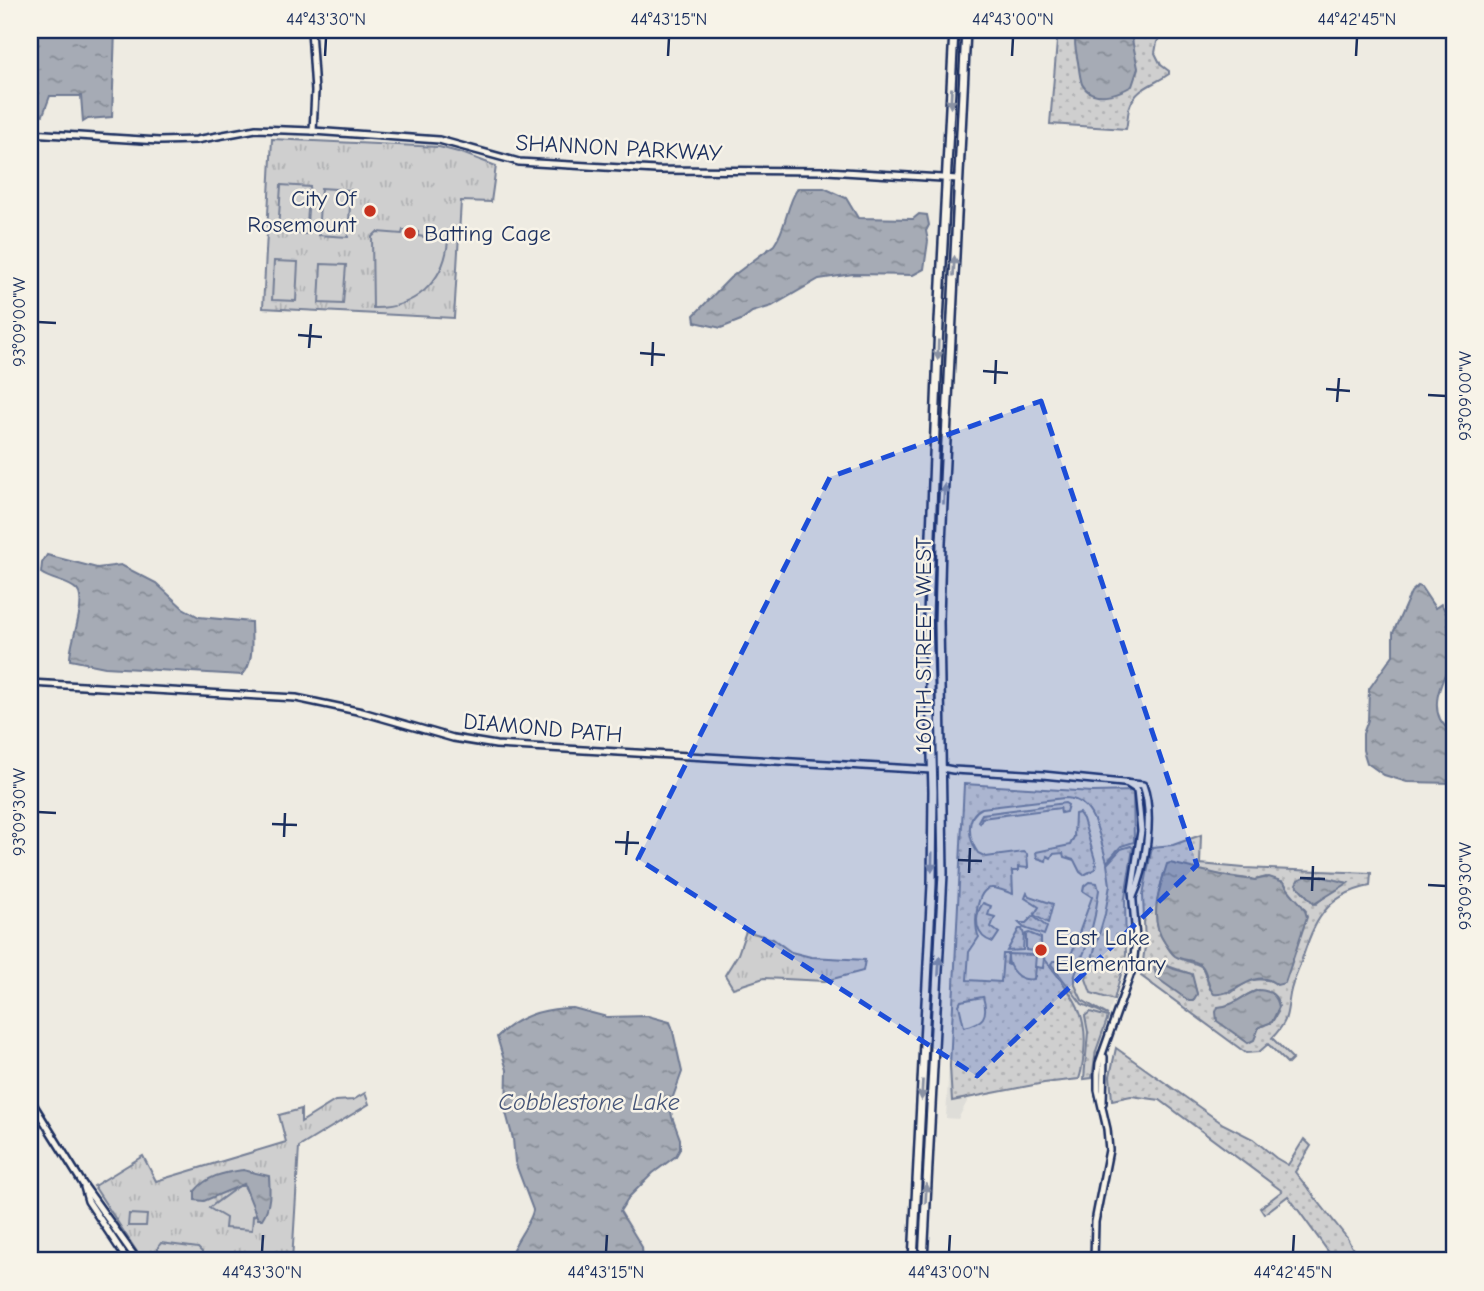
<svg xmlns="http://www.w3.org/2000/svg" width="1484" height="1291" viewBox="0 0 1484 1291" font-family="'Comic Neue',sans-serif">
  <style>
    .built { fill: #deddd8 }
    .grass { fill: url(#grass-dots); stroke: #757f96; stroke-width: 2; fill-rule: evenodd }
    .park { fill: url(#park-tufts); stroke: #757f96; stroke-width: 2 }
    .pitch { fill: #cfcfcf; stroke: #757f96; stroke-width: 2 }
    .water { fill: url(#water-ripples); stroke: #6e7992; stroke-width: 2 }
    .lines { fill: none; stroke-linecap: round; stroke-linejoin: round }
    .minor-casing { stroke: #1b2f5e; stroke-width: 10 }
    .major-casing { stroke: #1b2f5e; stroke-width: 12 }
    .minor { stroke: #f7f3e8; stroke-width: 5 }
    .major { stroke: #f7f3e8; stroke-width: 7 }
    .oneway { fill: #8991a3 }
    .marked { fill: #1d4ed8; fill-opacity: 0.2; stroke: #1d4ed8; stroke-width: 5; stroke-dasharray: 14 9; stroke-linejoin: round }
    .ticks { fill: none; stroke: #1b2f5e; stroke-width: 2.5 }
    .poi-dot { fill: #c8321e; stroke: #f7f3e8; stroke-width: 2.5 }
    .labels { text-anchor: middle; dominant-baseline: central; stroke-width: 5; stroke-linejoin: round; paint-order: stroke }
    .street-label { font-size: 23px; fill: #1b2f5e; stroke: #f7f3e8 }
    .poi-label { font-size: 23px; fill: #1b2f5e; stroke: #f7f3e8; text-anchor: start }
    .water-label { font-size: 24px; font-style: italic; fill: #455478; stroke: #f7f3e8 }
    .neatline { fill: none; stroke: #1b2f5e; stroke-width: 2.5 }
    .ticks-label { font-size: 18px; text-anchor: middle; fill: #1b2f5e }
  </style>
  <defs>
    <pattern id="grass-dots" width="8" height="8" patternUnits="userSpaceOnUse" patternTransform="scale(1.75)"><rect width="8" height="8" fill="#cfcfcf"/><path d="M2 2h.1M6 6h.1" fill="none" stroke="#b1b2b4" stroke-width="1.8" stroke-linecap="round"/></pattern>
    <pattern id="park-tufts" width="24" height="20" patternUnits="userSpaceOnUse" patternTransform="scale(1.75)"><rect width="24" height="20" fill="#cfcfcf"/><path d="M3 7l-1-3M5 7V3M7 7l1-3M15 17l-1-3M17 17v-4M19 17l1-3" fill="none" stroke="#b1b2b4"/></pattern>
    <pattern id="water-ripples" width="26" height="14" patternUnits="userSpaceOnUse" patternTransform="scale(1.75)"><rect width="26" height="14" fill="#a6abb5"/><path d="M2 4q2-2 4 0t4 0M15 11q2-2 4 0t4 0" fill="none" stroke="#868c96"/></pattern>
  </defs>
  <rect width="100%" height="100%" fill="#eeebe2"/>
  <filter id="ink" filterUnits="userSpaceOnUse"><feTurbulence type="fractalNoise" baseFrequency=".0143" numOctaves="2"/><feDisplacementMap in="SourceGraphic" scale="14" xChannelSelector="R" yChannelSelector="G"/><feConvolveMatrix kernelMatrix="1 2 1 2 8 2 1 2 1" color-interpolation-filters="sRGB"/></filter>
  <g filter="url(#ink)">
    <polygon class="built" points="964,784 1087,791 1126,791 1134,796 1135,812 1134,843 1126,889 1126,955 1124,970 1097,1047 1093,1071 970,1096 958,1119 946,1118"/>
    <g class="grass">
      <path d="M1058 30H1167L1157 42 1155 53 1161 65 1169 71V74C1155 84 1136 88 1130 106 1127 114 1128 122 1126 129L1050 124Z"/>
      <path d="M964 784 1093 792 1133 791 1134 842 1121 846 1107 862C1099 838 1096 798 1064 798L982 808C965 816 968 839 978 853L986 857 1024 852 1027 854 1028 866V868L1018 867V871H1012L1013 894C1006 892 998 887 991 888 976 889 973 927 979 937L969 952 967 980 1001 982 1003 954H1008L1007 964 1035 976 1036 967 1043 968 1044 958C1068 990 1089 1009 1084 1052 1083 1061 1082 1071 1079 1079L1044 1083 952 1101 950 1066ZM983 997C989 1017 983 1023 964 1027L959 1005 961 1001Z"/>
      <polygon points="1065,803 1068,805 1066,812 1061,813 1060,808 982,818 980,823 978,821 982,814"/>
      <polygon points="1079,813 1083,819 1096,863 1095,869 1084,875 1080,872 1074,860 1064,857 1063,853 1053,854 1051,858 1047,856 1046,861 1037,858 1036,852 1070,845 1074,837 1075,814"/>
      <path d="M1201 835 1200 864 1244 868 1371 873 1370 886C1325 895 1314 922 1301 962 1297 972 1292 983 1290 994 1286 1016 1289 1020 1272 1038L1293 1059 1288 1064 1268 1044 1259 1052 1246 1053 1141 976 1145 946 1143 895 1152 847 1173 845ZM1164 873 1214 874 1255 880 1266 877 1284 882 1289 892 1306 911 1275 982C1255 976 1246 981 1231 993L1210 989C1200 958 1205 969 1179 958 1173 955 1170 951 1167 946 1149 920 1157 901 1164 873ZM1331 880 1347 883 1331 891 1316 904 1299 887ZM1159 963 1191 974 1197 994ZM1259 990 1278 1012 1272 1022 1259 1027 1255 1037 1220 1007C1236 1007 1244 993 1259 990Z"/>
      <polygon points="1131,846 1133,848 1125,898 1126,955 1114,1000 1091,993 1086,979 1105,914 1110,885 1107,864 1121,849"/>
      <polygon points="1089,882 1097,883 1099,890 1095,915 1089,940 1075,975 1075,985 1082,1000 1108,1015 1082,1004 1051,964 1053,961 1063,961 1071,955 1092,897 1083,891 1084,886"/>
      <polygon points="1027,893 1029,896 1053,904 1048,923 1034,915 1039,907 1025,898"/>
      <path d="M983 903 991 906 988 915 995 917 991 927 999 933 993 942C975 937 973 917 983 903Z"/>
      <polygon points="1033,916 1047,927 1044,935 1024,928 1019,923 1026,923"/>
      <polygon points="1019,929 1022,929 1024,935 1023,950 1007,951"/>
      <polygon points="1029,933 1041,938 1041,952 1026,950 1026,934"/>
      <polygon points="931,978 935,978 920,1261 916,1261"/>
      <polygon points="1090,1012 1108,1017 1096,1051 1092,1078 1084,1079 1088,1032 1085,1016"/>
      <polygon points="1116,1048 1223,1124 1253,1139 1276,1158 1288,1165 1304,1139 1311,1146 1295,1172 1347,1238 1359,1261 1335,1261 1288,1196 1264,1214 1260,1208 1282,1191 1160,1100 1131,1096 1112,1100 1110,1076"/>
    </g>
    <g class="park">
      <polygon points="272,139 439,147 462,153 496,166 491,202 461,201 454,318 263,308"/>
      <polygon points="746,931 773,939 791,952 811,957 865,960 863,971 825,981 764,978 733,988 725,975 738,954"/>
      <path d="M1008 954 1036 955 1034 979C1018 982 1007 968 1008 954Z"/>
      <polygon points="365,1093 369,1104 299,1147 292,1261 143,1261 94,1186 143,1156 156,1181 286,1142 279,1115 301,1109 301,1122 335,1101 353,1100"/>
    </g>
    <g class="pitch">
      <polygon points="281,185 310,187 306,234 278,232"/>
      <polygon points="321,188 351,190 348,237 318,235"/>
      <path d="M403 230 418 232V236L448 240C445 282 414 309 373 308L372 237 377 232 402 234Z"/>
      <polygon points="274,261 298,262 296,301 272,300"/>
      <polygon points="321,264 346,265 343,304 319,303"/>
      <polygon points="239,1186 244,1186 259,1213 253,1216 252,1230 225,1228 226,1218 209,1208"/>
      <polygon points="129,1214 147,1215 146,1226 128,1226"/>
      <polygon points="161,1243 198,1248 202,1252 201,1261 158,1261 158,1247"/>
    </g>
    <g class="water">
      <polygon points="30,30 115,30 112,117 88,119 83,122 81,96 50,96 43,115 30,113"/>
      <path d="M1077 30H1130L1138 68 1132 86C1118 94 1092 103 1082 84 1080 78 1079 69 1078 62 1076 52 1073 39 1077 30Z"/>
      <path d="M798 188H824L846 198 858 218 913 219 919 214 927 215 929 225 926 231 928 241 924 269 913 275 853 274 819 279 772 306 752 312 741 320 721 328 695 322 694 315 730 278 774 245C787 227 786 205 798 188Z"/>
      <path d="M47 555 97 568 121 565 156 583 183 608 199 617 251 622C251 638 255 664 242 675L105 667 70 660C69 643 88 602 77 590 68 581 52 581 41 573L42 563Z"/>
      <path d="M1418 586 1421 587 1435 608 1441 604C1452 618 1444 632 1454 642 1454 667 1428 694 1440 719 1443 725 1450 731 1454 737L1453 783 1407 782 1384 775 1367 763 1363 750V734L1368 720 1369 689 1393 655V633L1411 592Z"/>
      <path d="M1170 863 1230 877 1255 880 1269 877 1284 882C1290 896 1304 902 1307 917L1285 983 1277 985C1255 965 1237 997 1214 994 1206 986 1209 973 1201 965 1194 959 1183 961 1175 956 1171 953 1168 947 1165 943 1148 919 1159 890 1167 864Z"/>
      <polygon points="1306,876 1319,876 1348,883 1314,904 1296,884 1298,880"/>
      <polygon points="1161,963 1174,969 1192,974 1197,994 1193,1001 1189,1001 1157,978 1154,968"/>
      <path d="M1259 990C1271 991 1277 995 1279 1007L1272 1022 1259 1027 1254 1040 1248 1043 1217 1021 1216 1012 1218 1007C1235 1006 1243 994 1259 990Z"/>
      <path d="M573 1008 607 1017 648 1016 670 1022 672 1027 682 1072 670 1105 672 1117 680 1139V1149L676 1156 653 1173 629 1197 620 1211 642 1247 643 1261H510L509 1259C513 1243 532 1222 533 1210L515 1162 513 1139 506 1113 507 1070 497 1037C517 1016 544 1008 573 1008Z"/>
      <path d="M243 1170 269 1176C270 1191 271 1206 262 1219H258L244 1184 204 1201 195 1200V1191C208 1175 224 1173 243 1170Z"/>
    </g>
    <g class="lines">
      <g class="minor-casing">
        <g id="minor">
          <polyline points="311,30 315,91 313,131"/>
          <polyline points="30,133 159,141 196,140 256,129 313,131 439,140 519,162 656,170 827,171 958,179"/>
          <polyline points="30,683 296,698 362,712 453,738 496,745 932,770"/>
          <path d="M942 768 953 770 1043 775 1143 785C1154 814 1146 869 1133 897"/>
          <polyline points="30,1099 83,1184 138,1261"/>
          <polyline points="1103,1103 1104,1057"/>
          <polyline points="84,1187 88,1201 128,1261"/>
          <polyline points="1094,1261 1095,1222 1109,1150 1107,1129 1098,1090 1098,1074 1099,1063 1133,967 1136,938 1132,890 1141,831 1137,790 1126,783"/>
          <polyline points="1453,1261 1454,1260"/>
        </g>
      </g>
      <g class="major-casing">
        <g id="major">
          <polyline points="913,1261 932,884 933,791 928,616 939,322 954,30"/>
          <polyline points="923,1261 943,873 939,622 941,543 966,30"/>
        </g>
      </g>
      <use href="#minor" class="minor"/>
      <use href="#major" class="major"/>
    </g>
    <defs><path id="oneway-solid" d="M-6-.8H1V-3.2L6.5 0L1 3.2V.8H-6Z" transform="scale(1.75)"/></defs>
    <g class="oneway">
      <use href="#oneway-solid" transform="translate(951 98) rotate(93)"/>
      <use href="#oneway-solid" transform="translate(954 266) rotate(-87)"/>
      <use href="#oneway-solid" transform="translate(938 350) rotate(92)"/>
      <use href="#oneway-solid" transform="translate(944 494) rotate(-87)"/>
      <use href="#oneway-solid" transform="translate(932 862) rotate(91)"/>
      <use href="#oneway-solid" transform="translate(939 966) rotate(-87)"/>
      <use href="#oneway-solid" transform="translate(922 1090) rotate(93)"/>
      <use href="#oneway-solid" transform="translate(926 1193) rotate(-87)"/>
    </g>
  </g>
  <path class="marked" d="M1041 401 1197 865 977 1076 638 859 830 477Z"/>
  <path class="ticks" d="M325 56 326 38M668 56 669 38M1012 56 1013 38M1356 56 1357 38M38 322 56 323M298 335 322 337M309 348 311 324M640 353 665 355M652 366 653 342M983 371 1008 373M995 384 996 360M1326 389 1350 391M1428 395 1446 396M1337 402 1339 378M38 812 56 813M272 824 297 825M284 837 285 813M615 842 639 843M626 855 628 831M958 860 982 861M969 873 970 848M1300 878 1325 879M1428 885 1446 886M1312 891 1313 866M262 1252 263 1235M606 1252 607 1235M949 1252 950 1235M1293 1252 1294 1235"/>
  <g class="poi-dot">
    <circle cx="370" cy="211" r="7"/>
    <circle cx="410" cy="233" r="7"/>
    <circle cx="1041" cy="950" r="7"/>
  </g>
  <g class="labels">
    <g class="street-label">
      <text transform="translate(619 148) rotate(3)">SHANNON PARKWAY</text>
      <text transform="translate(923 645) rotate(-90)">160TH STREET WEST</text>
      <text transform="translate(543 728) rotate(5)">DIAMOND PATH</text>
    </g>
    <g class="poi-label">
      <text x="356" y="198" text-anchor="end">City Of<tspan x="356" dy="26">Rosemount</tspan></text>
      <text x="424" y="233">Batting Cage</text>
      <text x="1055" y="937">East Lake<tspan x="1055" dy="26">Elementary</tspan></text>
    </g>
    <g class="water-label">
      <text x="589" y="1102">Cobblestone Lake</text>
    </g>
  </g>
  <rect width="1484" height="1291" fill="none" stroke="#f7f3e8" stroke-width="77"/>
  <rect x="38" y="38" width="1408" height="1214" class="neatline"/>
  <g class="ticks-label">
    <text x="326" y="25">44°43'30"N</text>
    <text x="669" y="25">44°43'15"N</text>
    <text x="1013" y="25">44°43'00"N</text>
    <text x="1357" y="25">44°42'45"N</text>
    <text transform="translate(19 322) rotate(-90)" y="6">93°09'00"W</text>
    <text transform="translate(1465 396) rotate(-90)" y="6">93°09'00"W</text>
    <text transform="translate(19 812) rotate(-90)" y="6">93°09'30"W</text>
    <text transform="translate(1465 886) rotate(-90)" y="6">93°09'30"W</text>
    <text x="262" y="1278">44°43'30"N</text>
    <text x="606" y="1278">44°43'15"N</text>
    <text x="949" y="1278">44°43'00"N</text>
    <text x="1293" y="1278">44°42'45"N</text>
  </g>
</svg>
